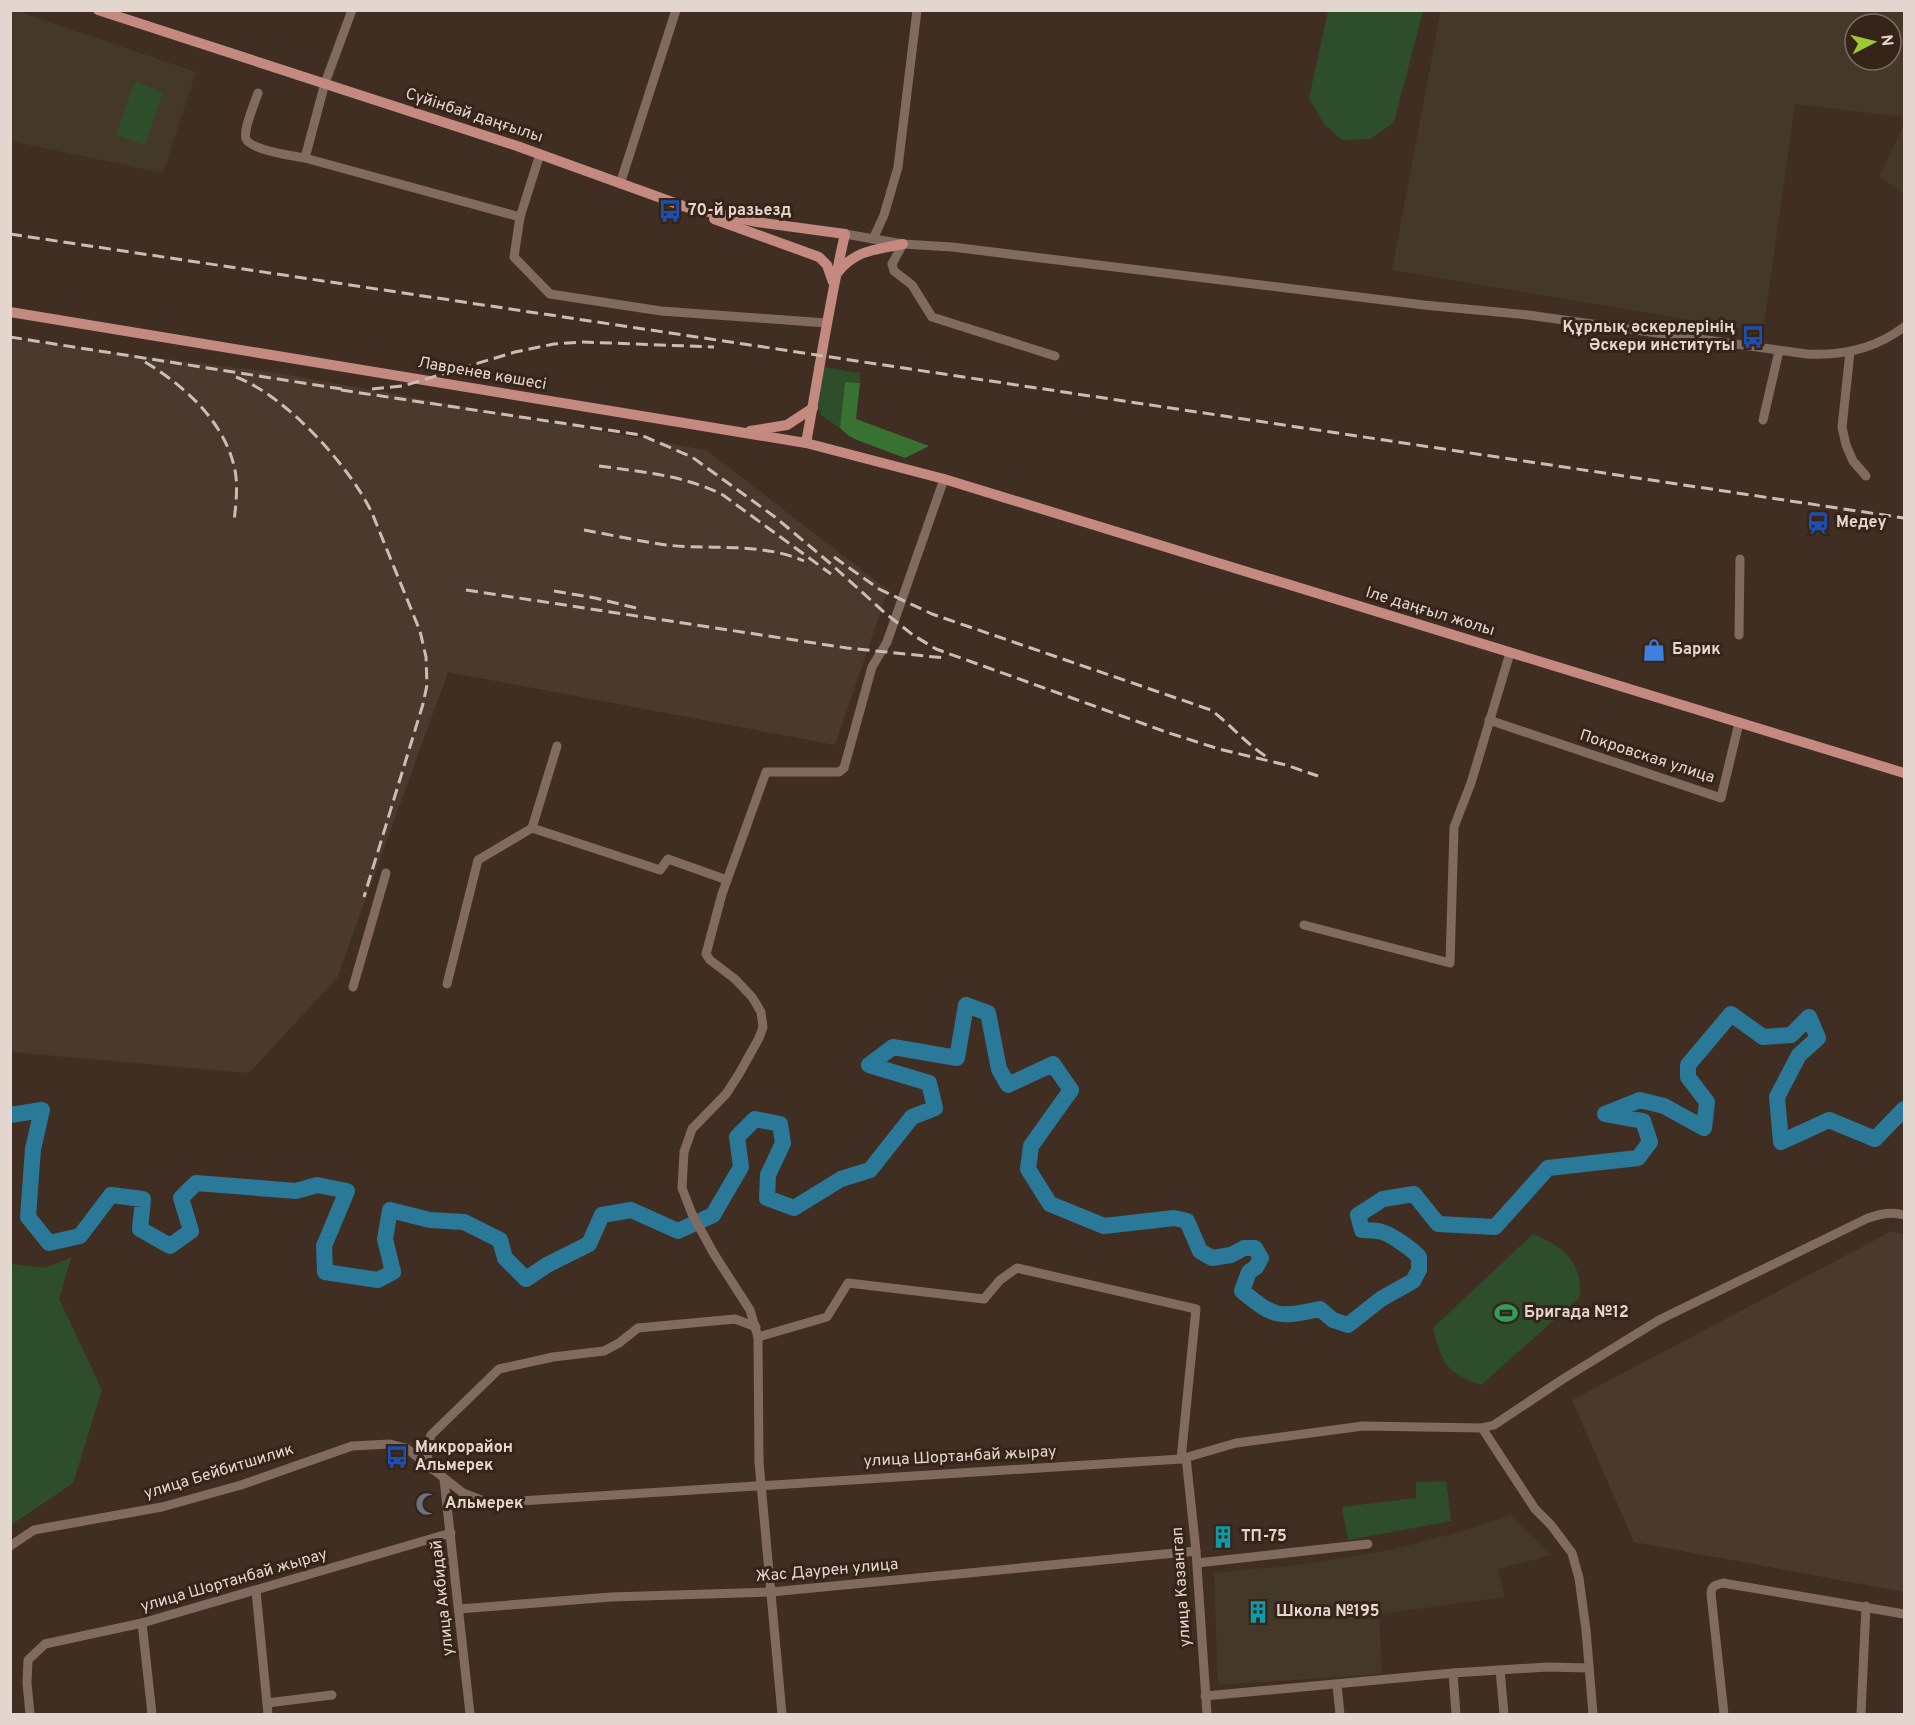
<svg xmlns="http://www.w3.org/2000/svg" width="1915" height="1725" viewBox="0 0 1915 1725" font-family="Overpass,sans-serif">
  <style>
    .industrial { fill: #493a2d }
    .education { fill: #443929; fill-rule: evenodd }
    .green { fill: #2e4e2b }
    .forest { fill: #387233 }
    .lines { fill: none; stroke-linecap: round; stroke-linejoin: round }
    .river { stroke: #2b7999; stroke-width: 16 }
    .minor { stroke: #816b5f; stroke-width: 9 }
    .major { stroke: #c4897f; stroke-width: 10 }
    .rail { stroke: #cbbdb5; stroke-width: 3; stroke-dasharray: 12 6; stroke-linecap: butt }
    .labels { text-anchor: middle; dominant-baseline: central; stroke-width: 6; stroke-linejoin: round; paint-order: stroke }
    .street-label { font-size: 16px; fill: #e3d6cf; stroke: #362419 }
    .poi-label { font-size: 16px; font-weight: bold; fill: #e3d6cf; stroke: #362419; text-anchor: start }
  </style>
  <rect width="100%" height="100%" fill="#412e23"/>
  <g class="industrial">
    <polygon points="11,339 277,373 706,450 888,590 835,745 448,672 337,978 249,1073 11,1052"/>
    <polygon points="1892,1231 1904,1235 1904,1592 1634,1542 1572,1400"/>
  </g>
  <g class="education">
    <path d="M1441 10 1904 11V117L1795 104 1763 332 1392 270ZM1855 24H1891V60H1855Z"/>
    <polygon points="11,11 17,11 196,72 163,173 11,141"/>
    <polygon points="1904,125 1904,194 1879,176"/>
    <polygon points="1511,1515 1552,1555 1498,1569 1505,1597 1379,1614 1382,1674 1218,1685 1214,1573 1299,1565 1390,1550 1459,1532"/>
  </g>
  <g class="green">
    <polygon points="1328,11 1423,11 1394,122 1371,139 1342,140 1324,124 1309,98"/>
    <polygon points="135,81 163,92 145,145 116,135"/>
    <polygon points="823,367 860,373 860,383 845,382 840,428 821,415 818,407"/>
    <path d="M1533 1234C1563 1247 1582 1260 1580 1297L1481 1385C1446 1373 1442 1363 1433 1328Z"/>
    <polygon points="71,1258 59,1299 102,1390 73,1483 11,1525 11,1264 44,1268"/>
    <polygon points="1446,1481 1451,1521 1348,1540 1342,1507 1416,1498 1416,1482"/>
  </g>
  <polygon class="forest" points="845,382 860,383 856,419 929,446 905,458 857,440 849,436 840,428"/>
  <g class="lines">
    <path class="river" d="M10 1115 42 1110 33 1149 28 1217 49 1243 80 1236 111 1195 143 1199 140 1229 170 1246 191 1231 181 1198 196 1183 296 1191 317 1185 347 1191 324 1246 325 1272 378 1280 393 1272 385 1239 390 1210 430 1220 464 1222 500 1240 505 1258 526 1279 547 1265 589 1244 602 1215 631 1210 678 1231 713 1215 741 1167 737 1137 755 1119 780 1124 783 1143 768 1175 767 1198 794 1208 841 1179 870 1170 912 1117 935 1108 929 1083 869 1065 893 1047 957 1058 966 1005 988 1013 999 1069 1008 1085 1053 1064 1071 1090 1031 1146 1028 1169 1050 1204 1104 1226 1174 1218 1187 1221 1200 1251 1212 1258 1231 1255 1244 1248H1255L1261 1258 1256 1267 1249 1272 1242 1291C1275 1318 1278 1318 1320 1309L1333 1320 1348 1325 1381 1299 1413 1281 1419 1270V1257C1413 1250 1391 1234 1382 1232 1376 1230 1368 1230 1362 1230L1358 1215 1383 1199 1414 1194 1438 1224 1495 1227 1548 1168 1638 1158 1650 1142 1643 1121 1605 1114 1640 1100 1664 1106 1704 1128 1707 1102 1688 1077V1065L1731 1014 1763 1037 1791 1035 1809 1017 1818 1038 1799 1055 1777 1097 1781 1142 1829 1120 1875 1139 1904 1109"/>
    <g class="minor">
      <polyline points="352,10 325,83 305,158 520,217 540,154"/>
      <path d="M258 93C255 102 243 130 246 139 251 150 293 156 305 158"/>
      <polyline points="620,184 676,10"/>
      <polyline points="520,217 514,257 550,294 661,311 826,323"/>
      <path d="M845 234 903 244 952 247 1424 305 1528 315 1807 354C1843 356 1875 349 1904 327"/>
      <polyline points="873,239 884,215 898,167 917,10"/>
      <polyline points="903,244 892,264 894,271 912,285 932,317 1055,356"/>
      <polyline points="1850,352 1842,427 1846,445 1853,461 1866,476"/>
      <polyline points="1763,420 1779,351"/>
      <polyline points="1739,635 1740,559"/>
      <polyline points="1489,720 1721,798 1739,723"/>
      <polyline points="532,828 660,870 668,859 727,880"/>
      <polyline points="1304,925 1450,963 1454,827 1471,783 1510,653"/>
      <polyline points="447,984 478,860 532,828 557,746"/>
      <polyline points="353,987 386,873"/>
      <polyline points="758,1337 827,1317 848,1283 984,1299 1000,1280 1017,1268 1196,1309 1181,1459"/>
      <polyline points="1482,1428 1535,1509 1551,1525 1572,1553 1579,1578 1586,1630 1593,1714"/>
      <polyline points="1186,1457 1196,1551 1207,1714"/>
      <polyline points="431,1469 426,1452 431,1435 499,1369 553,1357 604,1351 619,1343 638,1328 735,1319 756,1327"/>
      <polyline points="444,1479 470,1714"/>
      <path d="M10 1546 34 1530 162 1507 241 1485 352 1446 390 1444 406 1448 463 1493 489 1503 1181 1459 1236 1443 1363 1426 1482 1428 1494 1425 1563 1379 1659 1320 1868 1218C1881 1214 1892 1211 1904 1215"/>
      <polyline points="1197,1563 1368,1544"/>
      <polyline points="256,1591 268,1714"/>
      <polyline points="459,1609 611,1597 771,1592 1196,1551"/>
      <polyline points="142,1623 152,1714"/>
      <polyline points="1500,1670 1504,1714"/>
      <polyline points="1453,1673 1547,1667 1589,1668"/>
      <polyline points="1337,1685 1340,1714"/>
      <polyline points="1205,1696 1453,1673 1456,1714"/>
      <polyline points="267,1703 332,1695"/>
      <polyline points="30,1714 27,1683 28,1660 45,1644 142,1623 451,1533"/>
      <polyline points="782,1714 759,1462 758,1337 750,1310 714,1254 692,1214 682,1188 684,1152 692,1129 726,1094 739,1074 759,1038 763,1027 761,1012 752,997 735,979 710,960 706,954 722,894 766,772 839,772 844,768 872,667 887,642 944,479"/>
      <path d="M1724 1714 1711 1594C1711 1586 1715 1585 1723 1583L1904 1614"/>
      <polyline points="1861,1714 1866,1606"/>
    </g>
    <g class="major">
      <path d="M98 10 517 146 686 207 757 222 845 234C829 303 819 373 806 443"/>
      <polyline points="714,219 819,257 827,265 833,282"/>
      <path d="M838 272C857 249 876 250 903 244"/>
      <polyline points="10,312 806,443 944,479 1904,773"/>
      <polyline points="750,431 787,425 813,408"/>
    </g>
    <g class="rail">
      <polyline points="10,234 1904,518"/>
      <polyline points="10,337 348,390"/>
      <path d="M145 362C185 386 225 422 235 470 238 486 236 505 234 521"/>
      <path d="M236 377C286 396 349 465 372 513L420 631 426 657 427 685 423 704 364 897"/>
      <polyline points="372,389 403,386 515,352 554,344 583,342 714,347"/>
      <polyline points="341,390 641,435 692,457 775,517 831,564 885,613 913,635 936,649 1169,733 1219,749 1286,765 1318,776"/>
      <path d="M599 466C642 472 684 475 723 495L831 574"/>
      <path d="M584 530C611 535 639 541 666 545 712 550 761 542 804 561"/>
      <path d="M834 557 879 589 932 614 1211 710C1231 725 1246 744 1267 757"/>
      <polyline points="466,590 847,648 945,658"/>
      <polyline points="554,591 595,598 636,608"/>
    </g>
  </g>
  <defs>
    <g id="bus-bare" transform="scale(1.8)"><path d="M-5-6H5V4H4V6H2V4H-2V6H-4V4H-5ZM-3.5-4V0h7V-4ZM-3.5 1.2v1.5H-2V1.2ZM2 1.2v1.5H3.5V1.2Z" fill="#1a4fb4" stroke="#362419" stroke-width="2.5" paint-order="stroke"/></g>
    <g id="station-bare" transform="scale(1.8)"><path d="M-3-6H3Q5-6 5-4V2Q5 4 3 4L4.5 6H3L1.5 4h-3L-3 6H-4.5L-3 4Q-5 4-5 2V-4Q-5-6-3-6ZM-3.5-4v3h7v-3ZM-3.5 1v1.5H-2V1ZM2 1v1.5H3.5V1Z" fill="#1a4fb4" stroke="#362419" stroke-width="2.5" paint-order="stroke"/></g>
    <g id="shop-bare" transform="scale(1.8)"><path d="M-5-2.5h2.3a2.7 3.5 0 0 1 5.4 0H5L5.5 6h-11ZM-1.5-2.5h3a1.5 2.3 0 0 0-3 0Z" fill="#3f7fe0" stroke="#362419" stroke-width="2.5" paint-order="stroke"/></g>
    <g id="stadium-bare" transform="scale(1.8)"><path d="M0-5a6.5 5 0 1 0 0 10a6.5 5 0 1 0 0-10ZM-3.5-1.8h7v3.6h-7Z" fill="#2e9e5b" stroke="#362419" stroke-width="2.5" paint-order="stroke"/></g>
    <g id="mosque-bare" transform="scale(1.8)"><path d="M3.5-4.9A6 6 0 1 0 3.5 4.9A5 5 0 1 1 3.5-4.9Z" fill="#6b7280" stroke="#362419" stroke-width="2.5" paint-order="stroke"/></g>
    <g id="building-bare" transform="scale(1.8)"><path d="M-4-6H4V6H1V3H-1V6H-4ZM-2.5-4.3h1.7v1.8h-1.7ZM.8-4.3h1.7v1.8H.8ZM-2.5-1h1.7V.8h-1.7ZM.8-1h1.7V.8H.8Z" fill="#0f9aa8" stroke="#362419" stroke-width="2.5" paint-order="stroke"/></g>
  </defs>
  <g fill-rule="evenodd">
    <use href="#bus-bare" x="670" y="211"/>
    <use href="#bus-bare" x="1753" y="337"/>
    <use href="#station-bare" x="1818" y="523"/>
    <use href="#shop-bare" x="1654" y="650"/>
    <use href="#stadium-bare" x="1506" y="1313"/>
    <use href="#bus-bare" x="397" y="1457"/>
    <use href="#mosque-bare" x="427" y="1504"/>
    <use href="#building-bare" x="1223" y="1537"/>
    <use href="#building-bare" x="1258" y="1612"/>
  </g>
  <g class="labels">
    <g class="street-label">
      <text transform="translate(474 116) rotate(18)">Сүйінбай даңғылы</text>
      <text transform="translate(482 374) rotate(10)">Лавренев көшесі</text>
      <text transform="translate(1430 612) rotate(17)">Іле даңғыл жолы</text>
      <text transform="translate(1647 757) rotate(18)">Покровская улица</text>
      <text transform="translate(960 1457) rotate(-3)">улица Шортанбай жырау</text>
      <text transform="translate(219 1472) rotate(-17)">улица Бейбитшилик</text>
      <text transform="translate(827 1571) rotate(-5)">Жас Даурен улица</text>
      <text transform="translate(234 1581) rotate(-16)">улица Шортанбай жырау</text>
      <text transform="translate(1182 1587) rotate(-94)">улица Казангап</text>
      <text transform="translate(443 1598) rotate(-96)">улица Акбидай</text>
    </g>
    <g class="poi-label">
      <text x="688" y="211">70-й разьезд</text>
      <text x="1735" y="328" text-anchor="end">Құрлық әскерлерінің<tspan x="1735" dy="18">Әскери институты</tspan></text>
      <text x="1836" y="523">Медеу</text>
      <text x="1672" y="650">Барик</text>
      <text x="1524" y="1313">Бригада №12</text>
      <text x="415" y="1448">Микрорайон<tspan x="415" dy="18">Альмерек</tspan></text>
      <text x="445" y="1504">Альмерек</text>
      <text x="1241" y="1537">ТП-75</text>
      <text x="1276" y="1612">Школа №195</text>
    </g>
  </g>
  <rect width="1915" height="1725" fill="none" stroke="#e3d6cf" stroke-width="24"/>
  <g transform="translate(1873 42) rotate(83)"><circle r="28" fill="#362419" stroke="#7b6b62" stroke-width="1.5"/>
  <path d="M0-4.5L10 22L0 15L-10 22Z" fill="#9cca32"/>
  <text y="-9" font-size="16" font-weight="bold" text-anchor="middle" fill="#e3d6cf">N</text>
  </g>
</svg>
